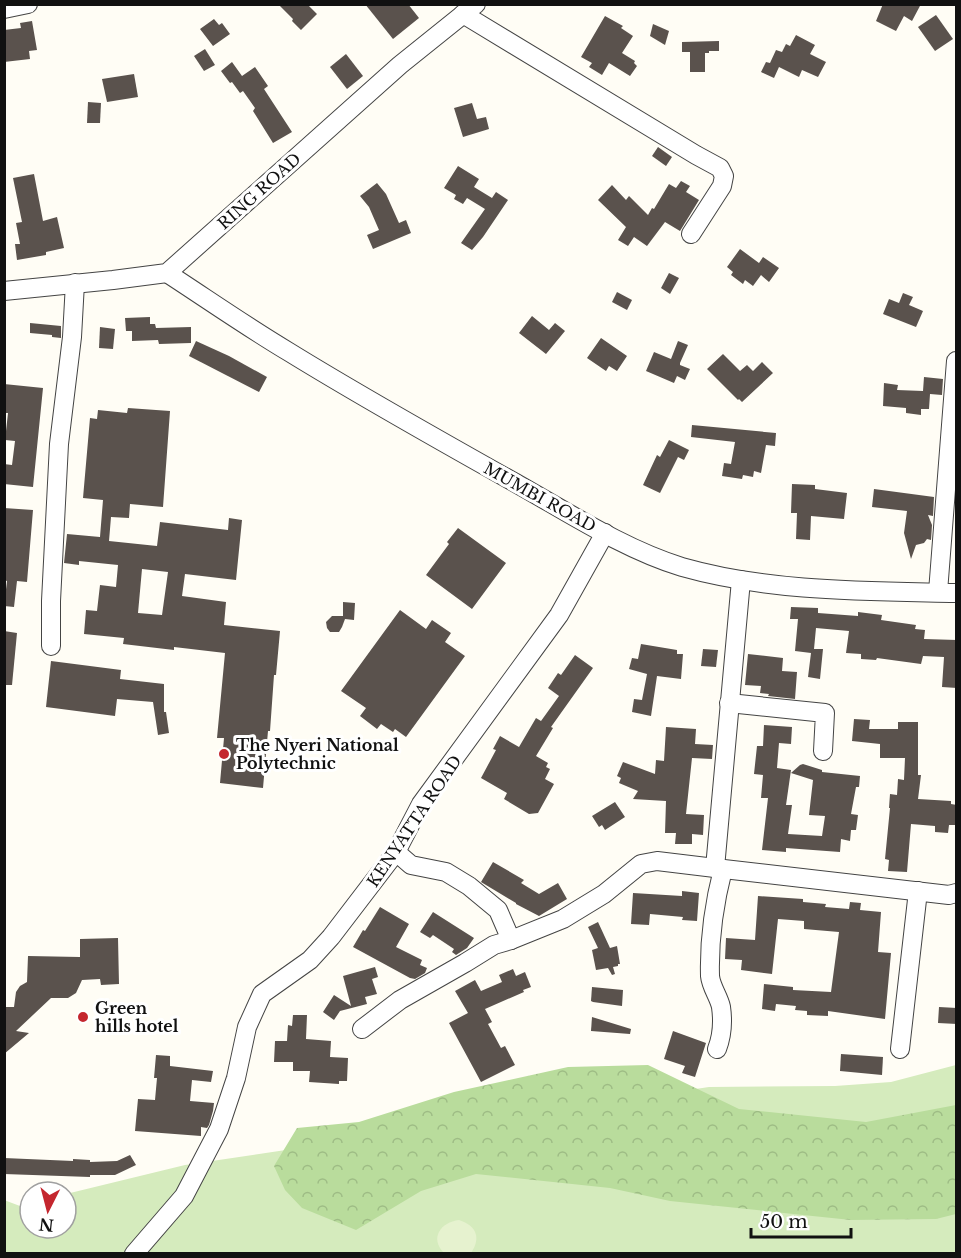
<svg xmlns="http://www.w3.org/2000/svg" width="961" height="1258" viewBox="0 0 961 1258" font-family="'Libre Baskerville',serif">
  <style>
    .grass { fill: #d5ebbd }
    .forest { fill: url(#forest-crowns) }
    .pitch { fill: #e6f2cf }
    .building { fill: #5a524d; fill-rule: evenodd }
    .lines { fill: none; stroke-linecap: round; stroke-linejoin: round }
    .minor-casing { stroke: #444; stroke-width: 20 }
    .minor { stroke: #fff; stroke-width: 18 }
    .poi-dot { fill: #c4262e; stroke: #fff; stroke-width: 2 }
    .labels { text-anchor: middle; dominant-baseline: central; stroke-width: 6; stroke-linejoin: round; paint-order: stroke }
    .street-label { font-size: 16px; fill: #111; stroke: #fff }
    .poi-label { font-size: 16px; font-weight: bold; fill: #111; stroke: #fff; text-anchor: start }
  </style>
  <defs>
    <pattern id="forest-crowns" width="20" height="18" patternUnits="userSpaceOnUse" patternTransform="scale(1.5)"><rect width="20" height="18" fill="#b9dc9c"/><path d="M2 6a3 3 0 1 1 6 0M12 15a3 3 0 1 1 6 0" fill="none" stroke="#9ebc85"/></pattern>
  </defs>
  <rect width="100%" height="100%" fill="#fffdf5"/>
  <polygon class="grass" points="956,1065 956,1253 5,1253 4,1200 20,1206 30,1203 30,1228 66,1228 66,1194 185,1165 709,1087 835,1086 891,1082"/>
  <polygon class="forest" points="648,1065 739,1109 866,1122 956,1105 956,1214 936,1219 851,1220 670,1201 610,1188 476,1174 421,1191 356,1230 302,1208 285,1190 274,1166 297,1128 359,1122 454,1092 568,1067"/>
  <path class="pitch" d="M459 1220C477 1226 481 1238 471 1253H444C429 1238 441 1222 459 1220Z"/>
  <g class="building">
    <polygon points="278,4 307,4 317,14 301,30 292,21 293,19"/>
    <polygon points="365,4 408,4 419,18 393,39"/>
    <polygon points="883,4 921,4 912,21 904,16 896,31 876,21"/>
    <polygon points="936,15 953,39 935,51 918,27"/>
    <polygon points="605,16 623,26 621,28 633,36 622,53 635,61 634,63 637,66 630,76 609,63 602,75 589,67 592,63 581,57"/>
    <polygon points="214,19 219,25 222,23 230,34 213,46 200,29"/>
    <polygon points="32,21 37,50 29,51 30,59 4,62 4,30 21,28 20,23"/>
    <polygon points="653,24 669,31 665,45 650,36"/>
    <polygon points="796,35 815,45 810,54 826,62 818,77 802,70 799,77 779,67 774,78 761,72 766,62 770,63 776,50 782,52 786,44 790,46"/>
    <polygon points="719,41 719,51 709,51 709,53 705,53 705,72 690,72 690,52 682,52 682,42"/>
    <polygon points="205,49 215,65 204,71 194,56"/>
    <polygon points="346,54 363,76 347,89 330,67"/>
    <polygon points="232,62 242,76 255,67 268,86 264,89 292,132 273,143 253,111 255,108 243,91 240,93 232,82 230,83 221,71"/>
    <polygon points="134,74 138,97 107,102 102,79"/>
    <polygon points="88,102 101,103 100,123 87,123"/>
    <polygon points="472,103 477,119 486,117 489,129 463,137 454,108"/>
    <polygon points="658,147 672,157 666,166 652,156"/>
    <polygon points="458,166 479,179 474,187 492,198 496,192 508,200 483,237 472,250 461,243 485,209 467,198 463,204 454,199 456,195 444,188"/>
    <polygon points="34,174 43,221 57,217 64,248 46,252 46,255 17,260 15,244 20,244 16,223 22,222 13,178"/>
    <polygon points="681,181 690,186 686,192 699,200 680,231 665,222 647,246 634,237 628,246 618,240 626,227 598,200 612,185 626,200 629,196 648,215 652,208 654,209 669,184 676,188"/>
    <polygon points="377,183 386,194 399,223 406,220 411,233 373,249 367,235 379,230 369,207 360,196"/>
    <polygon points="740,249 759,263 763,257 779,268 769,282 761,275 753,286 745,280 743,284 731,275 733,272 727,267"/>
    <polygon points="669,273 679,278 670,294 661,288"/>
    <polygon points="617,292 632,300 627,310 612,302"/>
    <polygon points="903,293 913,297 909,305 923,311 916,327 883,314 889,299 899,303"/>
    <polygon points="532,316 549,330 555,323 565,331 546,354 519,333"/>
    <polygon points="150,317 150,324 155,324 156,328 191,327 191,343 159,344 158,340 132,341 132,331 126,331 125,318"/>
    <polygon points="30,323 61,326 61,338 52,337 52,335 30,333"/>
    <polygon points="100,327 115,329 113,349 99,348"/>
    <polygon points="601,338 627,356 617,371 609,366 606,371 587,358"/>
    <polygon points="196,341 229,356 267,377 259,392 189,356"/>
    <polygon points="678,341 688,345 680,363 680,365 690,369 685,380 677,376 674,383 646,371 654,352 671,359"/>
    <polygon points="723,354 740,371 747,365 753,371 762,362 773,373 742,402 739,399 738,400 707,369"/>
    <polygon points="924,377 943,379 942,395 930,394 929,409 921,409 921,415 906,413 906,408 883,406 884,383 898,385 897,390 923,391"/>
    <polygon points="4,384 43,388 33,487 4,484 4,464 12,465 15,441 5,440 8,413 4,413"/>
    <path d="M128 408 170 411 163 507 130 504 129 518 111 517 109 541 157 546 160 522 228 530 229 518 242 520 236 580 185 574 182 596 226 602 224 625 280 631 276 675H274L270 731H268L263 788 220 783 224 738H217L225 653 174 647V650L123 644 124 638 84 634 86 610 97 611 100 585 116 587 118 565 79 561V565L64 563 67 534 100 537 103 500 83 498 90 418 97 419 98 410 127 413ZM142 569 168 572 162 615 138 613Z"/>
    <polygon points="692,425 776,433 775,446 766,445 761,473 754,471 753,477 743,475 742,479 722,476 724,463 731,464 735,442 691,437"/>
    <polygon points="669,440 689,450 684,460 678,457 660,493 643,485 657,455 660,457"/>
    <polygon points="792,484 815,485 815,489 847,493 844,519 811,516 810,540 796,539 797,513 791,513"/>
    <polygon points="874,489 934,497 933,516 928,515 932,525 931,540 927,539 924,543 916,545 911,559 904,533 907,511 872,507"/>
    <polygon points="4,508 33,510 27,582 17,581 14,607 4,606 7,581 4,580"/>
    <polygon points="458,528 506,563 472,609 426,575 449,544 447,542"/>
    <polygon points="343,602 355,603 354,620 345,619 342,627 339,632 330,632 327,628 326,622 332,616 343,616"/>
    <polygon points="791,607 818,608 818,613 858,616 858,612 882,615 881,620 916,625 915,629 925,630 924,639 957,640 957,688 942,687 944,657 923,656 921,664 877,658 876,660 861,659 861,654 846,653 849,631 816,628 814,649 823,649 820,679 808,677 811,653 795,651 798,619 790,619"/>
    <polygon points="400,610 426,629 432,620 451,633 445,642 465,656 406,737 395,729 393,732 381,724 377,729 360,716 366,708 341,691"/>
    <polygon points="4,631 17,633 12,685 4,685"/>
    <polygon points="641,644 677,650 677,654 683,654 681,679 657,676 651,716 632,712 634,699 642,700 647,674 629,669 632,658 638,659"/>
    <polygon points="703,649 718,650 716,667 701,666"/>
    <polygon points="748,654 783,658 782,671 797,672 795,699 768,696 769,694 760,693 761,686 745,685"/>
    <polygon points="575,655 593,668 551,727 553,728 536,756 548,763 546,767 550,769 545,779 554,784 538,813 529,814 504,799 507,793 481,778 496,750 493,749 500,736 519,747 536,718 541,721 559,696 548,688 558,673 561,675"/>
    <polygon points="51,661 121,670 120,679 164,684 164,712 166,712 169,733 158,735 153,702 117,699 115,716 46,707"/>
    <polygon points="854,719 870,720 869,729 898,729 898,722 918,722 918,775 921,775 918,799 951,801 951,804 957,805 956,825 949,825 948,833 935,832 935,826 911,824 907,872 888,871 889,860 885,859 890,808 889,808 890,794 897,795 898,779 904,780 905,758 880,758 880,744 852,741"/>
    <polygon points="764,725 792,727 791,744 779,743 777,768 791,770 786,805 792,805 788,834 822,836 825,816 809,815 813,780 791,773 800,765 803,764 822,770 822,772 860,776 859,787 856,787 851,814 858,815 856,830 851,830 850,841 841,839 840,852 786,848 786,852 762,850 768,798 761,798 763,775 754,774 757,746 763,746"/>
    <polygon points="666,727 696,729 695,744 713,745 712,759 692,758 686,814 704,815 703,835 692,834 692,844 675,844 676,833 665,833 666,801 633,799 638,791 619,783 621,778 617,776 623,762 655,774 656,760 664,761"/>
    <polygon points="615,802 625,817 605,830 602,825 599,827 592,816"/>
    <polygon points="493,862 524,880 521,883 539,894 558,883 567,899 539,916 516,904 516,903 481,882"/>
    <polygon points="682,891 699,893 697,921 682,920 683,917 650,914 649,925 631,924 633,893 682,896"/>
    <polygon points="758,896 803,899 803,902 826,904 825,907 849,909 850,902 861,903 860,910 881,912 878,952 891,953 885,1019 828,1011 828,1016 807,1015 807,1011 795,1010 796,1006 776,1004 775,1011 762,1009 764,984 793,987 793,990 831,992 839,932 804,929 804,921 778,919 772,974 741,970 742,960 725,959 726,938 755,940"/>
    <polygon points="380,907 409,924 396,947 422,960 420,965 427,968 425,973 415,979 410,978 353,947 363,930 365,931"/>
    <polygon points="433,912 474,938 467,948 456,955 452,952 454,949 433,935 430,938 420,932"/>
    <polygon points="598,922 610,948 617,946 620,964 618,964 618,966 613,967 615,974 612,975 608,968 596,970 592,950 598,948 588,927"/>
    <polygon points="118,938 119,984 101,985 100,979 82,980 76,993 68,998 51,998 16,1031 29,1033 4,1054 4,1007 14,1007 16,992 20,986 27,982 28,956 80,957 80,939"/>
    <polygon points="375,967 378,977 372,979 377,994 365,997 367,1004 340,1011 334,1020 323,1012 334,995 351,1006 343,976"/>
    <polygon points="513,969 516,976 525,972 531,987 523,990 524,992 485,1009 492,1022 488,1024 501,1048 505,1046 515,1065 481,1082 449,1023 468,1013 455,991 475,980 481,991 502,982 499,975"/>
    <polygon points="592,987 623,990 622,1006 593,1002 591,1001"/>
    <polygon points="939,1007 957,1008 957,1024 938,1023"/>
    <polygon points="293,1015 307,1015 306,1039 331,1041 330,1057 348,1058 347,1081 339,1081 339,1084 309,1082 310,1071 293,1071 293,1062 274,1062 275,1041 287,1041 288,1025 292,1026"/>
    <polygon points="592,1017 631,1029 630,1034 591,1031"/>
    <polygon points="673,1031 706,1043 695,1077 682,1073 685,1066 664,1059"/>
    <polygon points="841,1054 883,1057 882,1075 840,1071"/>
    <polygon points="156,1055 170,1056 170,1066 213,1071 211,1082 192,1080 190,1101 214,1103 213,1111 209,1125 207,1128 201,1127 201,1136 135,1131 138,1099 155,1100 157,1078 154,1078"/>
    <polygon points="130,1155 136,1165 115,1175 90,1175 90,1177 4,1174 4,1158 73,1161 73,1159 90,1160 90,1162 117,1161"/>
  </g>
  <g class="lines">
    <g class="minor-casing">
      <g id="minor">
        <polyline points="4,9 28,4"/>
        <polyline points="463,14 696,155 720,168 724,176 722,186 691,234"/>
        <path d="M167 273C207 299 247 327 289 352 362 397 437 439 512 481 566 511 623 549 682 567 770 592 865 591 956 593"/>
        <polyline points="4,291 113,280 167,273 400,65 476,4"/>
        <polyline points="741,580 715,868 949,895 956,893"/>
        <polyline points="938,592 956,361"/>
        <polyline points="51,646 51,601 59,444 72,337 75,283"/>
        <polyline points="729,703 825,713 823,751"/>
        <polyline points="396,852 411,865 446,872 469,886 498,910 511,940"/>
        <polyline points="362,1029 400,1000 465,963 494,945 511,940 563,919 604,894 641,864 657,861 715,868"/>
        <path d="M717 1049C722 1036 723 1021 721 1007 719 997 711 987 710 976 709 940 714 904 723 869"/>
        <polyline points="900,1049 918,891"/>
        <polyline points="134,1254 184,1196 219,1129 236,1078 247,1027 262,994 310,960 331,937 396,852 421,804 559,615 605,533"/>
      </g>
    </g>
    <use href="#minor" class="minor"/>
  </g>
  <g class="poi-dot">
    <circle cx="224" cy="754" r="6"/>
    <circle cx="83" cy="1017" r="6"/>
  </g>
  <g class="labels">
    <g class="street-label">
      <text transform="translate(259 191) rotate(-42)">RING ROAD</text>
      <text transform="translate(540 497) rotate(29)">MUMBI ROAD</text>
      <text transform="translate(414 821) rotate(-56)">KENYATTA ROAD</text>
    </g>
    <g class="poi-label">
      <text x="236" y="745">The Nyeri National<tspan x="236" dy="18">Polytechnic</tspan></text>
      <text x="95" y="1008">Green<tspan x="95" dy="18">hills hotel</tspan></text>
    </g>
  </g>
  <rect width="961" height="1258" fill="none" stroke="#111111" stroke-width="12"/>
  <g transform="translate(48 1210) rotate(186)"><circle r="28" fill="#ffffff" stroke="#a0a0a0" stroke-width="1.5"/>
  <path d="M0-4.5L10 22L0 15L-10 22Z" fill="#c4262e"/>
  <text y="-9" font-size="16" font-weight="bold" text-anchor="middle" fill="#111111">N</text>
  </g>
  <path d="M751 1228v9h100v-9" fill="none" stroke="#111111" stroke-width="3"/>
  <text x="760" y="1228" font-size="18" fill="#111111" stroke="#ffffff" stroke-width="4.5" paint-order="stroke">50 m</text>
</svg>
